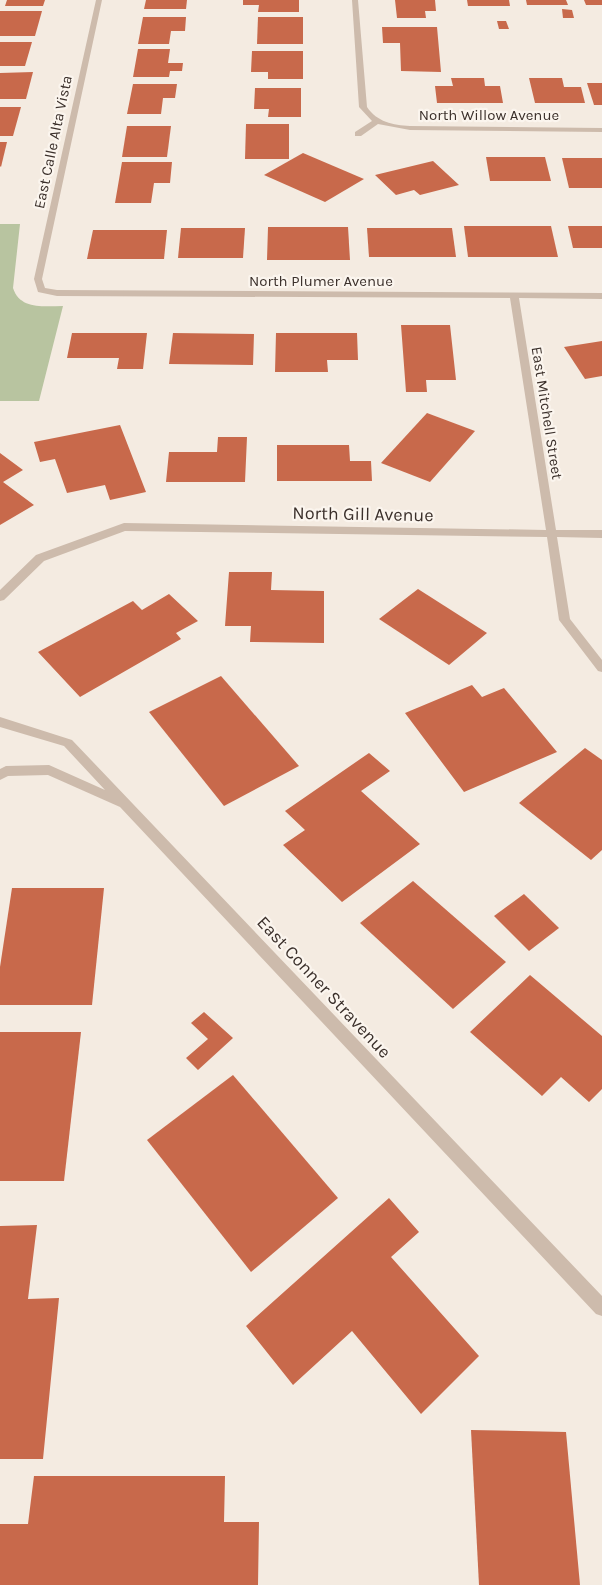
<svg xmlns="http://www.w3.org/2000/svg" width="602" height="1585" viewBox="0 0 602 1585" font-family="Karla,sans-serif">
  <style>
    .green { fill: #b8c4a0 }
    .building { fill: #c8694b }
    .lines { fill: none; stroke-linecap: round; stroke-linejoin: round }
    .street { fill: #cdbbac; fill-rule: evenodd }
    .labels { text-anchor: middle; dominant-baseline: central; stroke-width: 4.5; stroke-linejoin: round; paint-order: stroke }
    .far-street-label { font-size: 15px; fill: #3b302b; stroke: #fbf5ee }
    .street-label { font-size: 18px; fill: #3b302b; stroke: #fbf5ee }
  </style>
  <rect width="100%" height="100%" fill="#f4ebe1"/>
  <path class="green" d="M0 224H20L13 288C20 310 44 306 63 306L39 401H0Z"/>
  <g class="building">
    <polygon points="7,0 45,0 43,6 5,6"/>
    <polygon points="146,0 187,0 186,9 144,9"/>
    <polygon points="243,0 299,0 299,12 258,12 259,5 243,5"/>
    <polygon points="395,0 435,0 436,11 425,11 426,18 397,18"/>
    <polygon points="467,0 509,0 510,6 468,6"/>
    <polygon points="526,0 566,0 568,5 527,5"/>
    <polygon points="584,0 602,0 602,5 586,5"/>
    <polygon points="562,9 572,10 574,18 563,18"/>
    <polygon points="0,11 42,11 35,36 0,36"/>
    <polygon points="143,17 186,17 185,31 171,31 169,44 138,44"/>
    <polygon points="258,17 303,17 303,44 257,44"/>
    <polygon points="497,21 506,21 509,29 499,29"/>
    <polygon points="382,27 437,27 441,72 401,71 400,43 383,43"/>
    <polygon points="0,42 32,42 25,66 0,66"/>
    <polygon points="138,49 170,49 168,63 183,63 182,71 170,71 169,77 133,77"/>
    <polygon points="252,51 303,51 303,79 268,79 268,72 251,72"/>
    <polygon points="33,72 26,99 0,99 0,73"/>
    <polygon points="451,78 484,78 485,86 500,86 503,103 437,103 435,86 453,86"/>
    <polygon points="529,78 562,78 564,87 581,87 585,103 535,103"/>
    <polygon points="587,83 602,83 602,105 594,105"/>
    <polygon points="133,84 177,84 175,98 163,98 161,114 127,114"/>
    <polygon points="255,88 301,88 301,117 268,117 269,109 254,109"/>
    <polygon points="0,107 21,107 13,136 0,136"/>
    <polygon points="246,124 289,124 289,159 245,159"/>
    <polygon points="127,126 171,126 167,157 122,157"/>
    <polygon points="0,142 7,142 1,167 0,166"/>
    <polygon points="303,153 364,179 325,202 264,175"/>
    <polygon points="486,157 545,157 551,181 490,181"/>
    <polygon points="562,158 602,158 602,188 569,188"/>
    <polygon points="433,161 459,185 420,195 414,190 396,195 375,175"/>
    <polygon points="122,162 172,162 170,183 154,183 151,203 115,203"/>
    <polygon points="464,226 551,226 558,257 468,257"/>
    <polygon points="568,226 602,226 602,248 573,248"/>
    <polygon points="268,227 348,227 350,260 267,260"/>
    <polygon points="181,228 245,228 243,258 178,258"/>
    <polygon points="367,228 452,228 456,257 369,257"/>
    <polygon points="93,230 167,230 164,259 87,259"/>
    <polygon points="401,325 450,325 456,380 426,380 427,392 406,392"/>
    <polygon points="72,333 147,333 143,369 117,369 119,358 67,358"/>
    <polygon points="173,333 254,334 253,365 169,364"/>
    <polygon points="276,333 357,333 358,360 327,360 328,372 275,372"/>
    <polygon points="602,341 602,376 585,379 564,347"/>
    <polygon points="427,413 475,431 430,482 381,463"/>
    <polygon points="120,425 146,492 110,500 105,485 67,493 55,459 40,462 34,442"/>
    <polygon points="218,437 247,437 245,482 166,482 169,452 217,452"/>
    <polygon points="277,445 349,445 350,461 371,461 372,481 277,481"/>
    <polygon points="0,453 23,470 3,482 34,505 0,525"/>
    <polygon points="229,572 272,572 271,590 324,591 324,643 250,642 251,626 225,626"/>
    <polygon points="418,589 487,633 449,665 379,619"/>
    <polygon points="169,594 198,621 176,633 181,639 80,697 38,652 133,601 142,610"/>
    <polygon points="221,676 299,766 224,806 149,712"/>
    <polygon points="472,685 482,697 504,688 557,752 464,792 405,713"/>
    <polygon points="585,748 602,760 602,850 591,860 519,803"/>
    <polygon points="369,753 390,771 361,791 420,844 342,902 283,845 305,830 285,811"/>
    <polygon points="413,881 506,962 453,1009 360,923"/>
    <polygon points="12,888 104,888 92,1005 0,1005 0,967"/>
    <polygon points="524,894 559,928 529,951 494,916"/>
    <polygon points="530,975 602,1036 602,1089 589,1102 561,1077 542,1096 470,1032"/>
    <polygon points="204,1012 233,1038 198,1070 186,1058 208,1039 191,1023"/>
    <polygon points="0,1032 81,1032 64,1181 0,1181"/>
    <polygon points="233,1075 338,1198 251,1272 147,1140"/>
    <polygon points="389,1198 419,1232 391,1257 479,1356 421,1414 352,1331 293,1385 246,1326"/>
    <polygon points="37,1225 28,1299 59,1298 43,1459 0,1459 0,1226"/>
    <polygon points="471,1430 566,1432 580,1585 479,1585"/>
    <polygon points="34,1476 225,1476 224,1522 259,1522 258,1585 0,1585 0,1524 28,1524"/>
  </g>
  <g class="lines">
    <g class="street">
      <polygon points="96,0 102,0 42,279 45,288 57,290 602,293 602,299 519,298 556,530 602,530 602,538 557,537 570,619 602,660 602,672 598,671 559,620 547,537 125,531 44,561 4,600 0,601 0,590 36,555 124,523 546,530 510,298 57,296 38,292 34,279"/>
      <path d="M352 0H358L367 107C377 122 393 125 410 126L602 128V132L410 130 378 124 361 136H355V132L372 121 359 107Z"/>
      <polygon points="0,717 72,740 602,1296 602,1316 596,1314 120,807 48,775 8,776 0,780 0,769 6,766 49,765 105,790 64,746 0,727"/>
    </g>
  </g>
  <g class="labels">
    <g class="far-street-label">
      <text x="489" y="115">North Willow Avenue</text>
      <text transform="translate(53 142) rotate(-78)">East Calle Alta Vista</text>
      <text x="321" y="281">North Plumer Avenue</text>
      <text transform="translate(547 413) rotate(81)">East Mitchell Street</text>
    </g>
    <g class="street-label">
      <text transform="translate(363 514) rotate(1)">North Gill Avenue</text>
      <text transform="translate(324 987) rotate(47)">East Conner Stravenue</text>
    </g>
  </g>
</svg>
